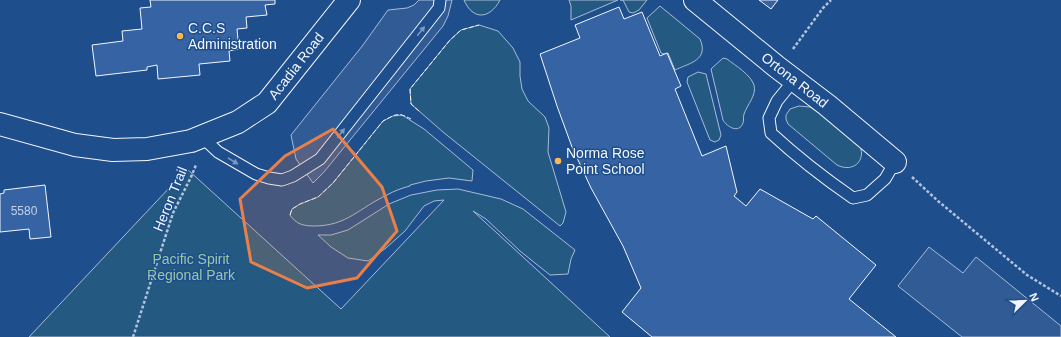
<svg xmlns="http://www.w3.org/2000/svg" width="1061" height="337" viewBox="0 0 1061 337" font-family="Arial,sans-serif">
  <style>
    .green { fill: #245a82; stroke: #a8bbd7 }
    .parking { fill: #305b95; stroke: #a8bbd7 }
    .building { fill: #3563a3; stroke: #f2f6ff }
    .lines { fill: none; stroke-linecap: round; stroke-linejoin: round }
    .service-casing { stroke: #f2f6ff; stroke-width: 13 }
    .minor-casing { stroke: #f2f6ff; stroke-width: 24 }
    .path { stroke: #b3c4dc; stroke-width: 2.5; stroke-dasharray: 3 2; stroke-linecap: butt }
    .service { stroke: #1f4e8c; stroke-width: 11 }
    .minor { stroke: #1f4e8c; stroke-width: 22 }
    .fence { stroke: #f2f6ff; stroke-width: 1; stroke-dasharray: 5 2; stroke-linecap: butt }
    .oneway { fill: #7e9ac0 }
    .marked { fill: #ea8049; fill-opacity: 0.2; stroke: #ea8049; stroke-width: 3; stroke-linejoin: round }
    .poi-dot { fill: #ffb74d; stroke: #1f4e8c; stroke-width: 1.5 }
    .labels { text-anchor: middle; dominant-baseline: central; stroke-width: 3; stroke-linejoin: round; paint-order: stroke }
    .number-label { font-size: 12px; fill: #c3d1e8 }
    .poi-label { font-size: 14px; fill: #f2f6ff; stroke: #1f4e8c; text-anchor: start }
    .street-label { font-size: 14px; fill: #f2f6ff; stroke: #1f4e8c }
    .park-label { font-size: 14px; fill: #97c8a6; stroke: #1f4e8c }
  </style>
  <rect width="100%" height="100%" fill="#1f4e8c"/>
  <g class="green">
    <path d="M464 0H500C490 19 473 21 464 0Z"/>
    <polygon points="569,0 618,0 571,20 571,6"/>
    <polygon points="620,0 647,0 639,10 633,13 629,12 623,0"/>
    <path d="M660 6 700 39C709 60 690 63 675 70L668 53 664 54 661 53 647 18Z"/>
    <polygon points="479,25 498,31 513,48 520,62 520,76 522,89 528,101 545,117 549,128 548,152 566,212 563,223 560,226 443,132 411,104 410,89 450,40 461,30"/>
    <path d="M723 58 727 59C736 66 750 74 754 85 757 95 747 105 744 114 743 117 744 121 743 123 739 134 727 127 723 120L711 69Z"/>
    <polygon points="698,72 706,74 721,135 719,140 715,142 710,140 687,82 688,77"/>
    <path d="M799 106 810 107 822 115 860 146C866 161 853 173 837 165L788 124 786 119V115L790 109Z"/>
    <path d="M402 115 424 129 473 170 472 181 449 178 426 181 410 185V186C402 188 394 191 387 195 359 208 347 226 314 226 303 226 296 224 290 215L292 209 300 204 318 197 333 183 383 121 393 116Z"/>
    <polygon points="187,169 341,309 444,200 434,201 424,206 405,231 386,248 368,261 348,258 331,247 318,235 331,235 348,230 389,204 411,195 437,190 458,189 501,199 523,209 575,250 571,259 568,274 550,275 520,251 486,219 473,211 610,337 29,337"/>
  </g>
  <g class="parking">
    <polygon points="419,0 452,0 448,16 443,26 324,172 313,183 296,159 291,135 363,45 388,10 407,8 414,5"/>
    <polygon points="929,247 963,273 976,257 1061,326 1061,337 962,337 898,286"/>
  </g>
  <g class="building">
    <polygon points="150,0 275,0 275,4 265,5 267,15 246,17 247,28 237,29 239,49 229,51 230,61 199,64 200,75 158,79 157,65 147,67 147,70 96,76 92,45 123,41 122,31 142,29 140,8 151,7"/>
    <polygon points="759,0 778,0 771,9"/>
    <polygon points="619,7 624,19 642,12 660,56 667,53 681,86 675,89 702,156 726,146 737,192 734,196 746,206 760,189 813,219 816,216 876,265 849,299 896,337 652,337 622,312 641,288 623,246 591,188 572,147 557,106 540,54 580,38 575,25"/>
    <polygon points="45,185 51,237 30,239 29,229 0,232 0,194 4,193 4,190"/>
  </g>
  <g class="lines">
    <g class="service-casing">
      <g id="service">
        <path d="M794 80 777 101 769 118 771 133C797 157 824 178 853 198L867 195 885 179 895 162"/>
        <polyline points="202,137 218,152 256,174 269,178 282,180 293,176 320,159 439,8 440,0"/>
      </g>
    </g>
    <g class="minor-casing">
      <g id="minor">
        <polyline points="695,0 777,67 827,105 895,162"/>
        <polyline points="0,124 75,145 113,150 147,149 191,141 238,122 267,103 349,0"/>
      </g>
    </g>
    <g class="path">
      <polyline points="793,49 823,8 831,0"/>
      <polyline points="912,177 938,201 1027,275 1061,296"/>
      <polyline points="133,337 173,213 191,177 196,165"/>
    </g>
    <use href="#service" class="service"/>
    <use href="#minor" class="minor"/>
    <g class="fence">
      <polyline points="419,111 411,104 410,89 450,40 461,30 479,25"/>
      <path d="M290 215 292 209 300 204 318 197 333 183 383 121C396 114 398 112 411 119"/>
    </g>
  </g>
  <defs><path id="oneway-solid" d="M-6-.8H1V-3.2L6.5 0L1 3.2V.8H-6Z"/></defs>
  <g class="oneway">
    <use href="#oneway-solid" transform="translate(421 31) rotate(-52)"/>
    <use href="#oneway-solid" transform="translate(341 133) rotate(-52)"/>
    <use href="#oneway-solid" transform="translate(233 161) rotate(32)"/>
  </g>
  <path class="marked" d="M333 129 382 187 397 231 357 278 307 288 251 262 240 199 285 156Z"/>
  <g class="poi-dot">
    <circle cx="180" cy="36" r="4"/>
    <circle cx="558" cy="161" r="4"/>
  </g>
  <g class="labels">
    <g class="number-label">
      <text x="24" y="211">5580</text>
    </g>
    <g class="poi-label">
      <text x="188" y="28">C.C.S<tspan x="188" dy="16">Administration</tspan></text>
      <text x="566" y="153">Norma Rose<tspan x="566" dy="16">Point School</tspan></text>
    </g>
    <g class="street-label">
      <text transform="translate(296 66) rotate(-52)">Acadia Road</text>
      <text transform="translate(795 80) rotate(38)">Ortona Road</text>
      <text transform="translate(170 199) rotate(-68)">Heron Trail</text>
    </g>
    <g class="park-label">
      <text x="191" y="259">Pacific Spirit<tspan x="191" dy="16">Regional Park</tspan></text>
    </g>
  </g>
  <g transform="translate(1025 301) rotate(67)" stroke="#1f4e8c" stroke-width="3" paint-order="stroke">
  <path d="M0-3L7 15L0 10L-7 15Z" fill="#f2f6ff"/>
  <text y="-6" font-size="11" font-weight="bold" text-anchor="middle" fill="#f2f6ff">N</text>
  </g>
</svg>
